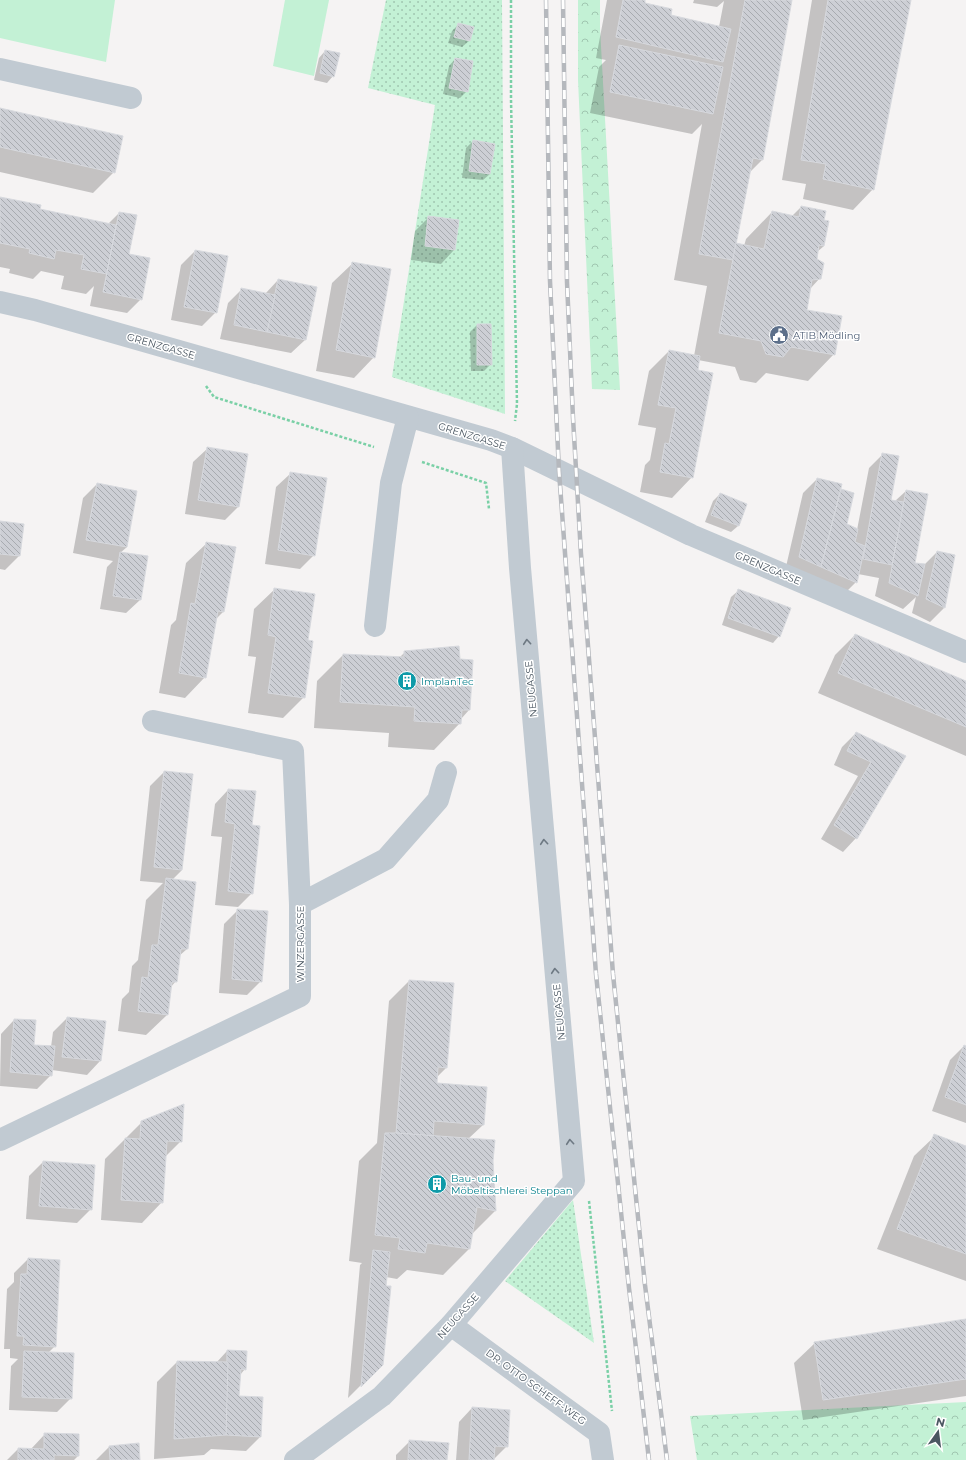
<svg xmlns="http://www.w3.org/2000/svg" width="966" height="1460" viewBox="0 0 966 1460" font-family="Montserrat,sans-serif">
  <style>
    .green { fill: #c3f1d5 }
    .forest { fill: url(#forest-crowns) }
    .garden { fill: url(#garden-dots) }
    .shadow { fill: #0003 }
    .building { fill: url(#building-back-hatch); stroke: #d7d9de }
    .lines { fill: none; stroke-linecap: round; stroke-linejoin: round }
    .path { stroke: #7ad0a6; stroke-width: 2.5; stroke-dasharray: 3 2; stroke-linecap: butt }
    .minor { stroke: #c1cad2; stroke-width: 22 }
    .rail-casing { stroke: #b5b8bd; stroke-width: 4.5 }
    .rail { stroke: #fff; stroke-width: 3; stroke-dasharray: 9; stroke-linecap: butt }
    .oneway { stroke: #6e7983 }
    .labels { text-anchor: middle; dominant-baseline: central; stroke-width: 3; stroke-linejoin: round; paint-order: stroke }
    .service-label { font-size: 10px; fill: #4e5e75; stroke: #fff; text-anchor: start }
    .street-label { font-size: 10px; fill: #4a5661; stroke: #fff }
    .culture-label { font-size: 10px; fill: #0d838f; stroke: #fff; text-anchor: start }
  </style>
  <defs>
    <pattern id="forest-crowns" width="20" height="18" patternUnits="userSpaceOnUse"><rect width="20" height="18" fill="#c3f1d5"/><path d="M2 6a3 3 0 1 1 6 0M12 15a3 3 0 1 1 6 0" fill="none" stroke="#a0c6b0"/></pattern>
    <pattern id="garden-dots" width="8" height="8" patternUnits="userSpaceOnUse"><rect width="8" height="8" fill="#c3f1d5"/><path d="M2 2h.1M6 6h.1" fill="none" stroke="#a0c6b0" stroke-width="1.8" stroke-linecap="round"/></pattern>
    <pattern id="building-back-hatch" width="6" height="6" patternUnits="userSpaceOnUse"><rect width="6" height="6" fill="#cdcfd5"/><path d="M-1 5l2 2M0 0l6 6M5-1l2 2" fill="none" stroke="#a8abb0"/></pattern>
  </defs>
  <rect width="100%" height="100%" fill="#f5f3f3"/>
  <g class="green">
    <polygon points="0,0 115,0 106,62 0,38"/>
    <polygon points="285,0 329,0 314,76 273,66"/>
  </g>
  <g class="forest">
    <polygon points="578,0 600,0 600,28 620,390 592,389 578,80"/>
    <polygon points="966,1402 966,1460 697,1460 690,1416"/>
  </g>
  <g class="garden">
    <polygon points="386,0 502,0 505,414 392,377 435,105 368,88"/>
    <polygon points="573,1200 594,1343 505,1281"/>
  </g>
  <g class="shadow">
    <polygon points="607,0 644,0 644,4 669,16 719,27 724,1 717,7 693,3 694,0 791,0 762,160 749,173 735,244 744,246 746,239 772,212 792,216 801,207 823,221 824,246 817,252 815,259 820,278 810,289 806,310 834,354 808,381 766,373 756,383 740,380 735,367 698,360 692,477 672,498 640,492 645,465 650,460 656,428 638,425 649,371 669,351 694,356 707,286 674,280 702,124 692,134 590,113 599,67 606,60 596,58"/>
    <polygon points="812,0 910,0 873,189 853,210 803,199 806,184 782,180"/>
    <polygon points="459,24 469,41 462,47 448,43 452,31"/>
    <polygon points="325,51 333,76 327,83 314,80 319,58"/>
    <polygon points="455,59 467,91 460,98 443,94 449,66"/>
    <polygon points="0,109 114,172 93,193 0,172"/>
    <polygon points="473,141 490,174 483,180 462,178 466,148"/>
    <polygon points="0,198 39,209 108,224 119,213 128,255 141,299 127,313 90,306 94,286 86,294 61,289 64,276 41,271 33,279 9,273 10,269 0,267"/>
    <polygon points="429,217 454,250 441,264 411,260 415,231"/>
    <polygon points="195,251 216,312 202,326 171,320 181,265"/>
    <polygon points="353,263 374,357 354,378 316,371 332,283"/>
    <polygon points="278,280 305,340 291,353 220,339 228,303 242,289 265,294"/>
    <polygon points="477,325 491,364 484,371 471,371 470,332"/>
    <polygon points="207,449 238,507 225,520 185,514 193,462"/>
    <polygon points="883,454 890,500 895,501 906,491 914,564 924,565 937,552 954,556 944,608 930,622 912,613 916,597 903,609 875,596 879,578 858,574 856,582 842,596 785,571 803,493 817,479 840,490 853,494 846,525 857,530 869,468"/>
    <polygon points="290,474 314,555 300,569 265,564 276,487"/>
    <polygon points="97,484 127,547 120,553 140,600 126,613 100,609 107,567 113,561 73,553 83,498"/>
    <polygon points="720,494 746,505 738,526 731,532 705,522 713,501"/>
    <polygon points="0,522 19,556 5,570 0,569"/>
    <polygon points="207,543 223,612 215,620 205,677 185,698 159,693 171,625 176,620 186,563"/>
    <polygon points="275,589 307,641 304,697 283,718 248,713 256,657 248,656 254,609"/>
    <polygon points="738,591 779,636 773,643 722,625 731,597"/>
    <polygon points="855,635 966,683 966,756 818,693 835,655"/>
    <polygon points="405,652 472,661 469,710 461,719 460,723 434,750 388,747 389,733 314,728 317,681 343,655 399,658"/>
    <polygon points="856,733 905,756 856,838 843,852 821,839 858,776 834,765 842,747"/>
    <polygon points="164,772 192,775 182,870 172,880 187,949 179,956 176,981 170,988 167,1015 146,1035 118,1031 122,999 129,992 132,966 138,960 146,900 163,883 140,881 150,786"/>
    <polygon points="228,790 252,893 238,907 215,905 222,837 211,836 215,804"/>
    <polygon points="238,910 261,981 247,995 219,993 224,924"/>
    <polygon points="409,981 446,1068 436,1078 436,1083 486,1088 483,1125 468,1139 492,1161 495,1211 471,1235 469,1249 443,1275 407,1270 397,1279 386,1277 382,1364 348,1398 360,1265 362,1263 349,1261 359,1161 377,1143 389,1001"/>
    <polygon points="67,1018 100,1061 87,1075 52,1070 51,1075 37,1089 0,1086 1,1034 14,1020 33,1045 51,1047 53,1032"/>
    <polygon points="964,1046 966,1047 966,1123 932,1111 950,1060"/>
    <polygon points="142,1122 181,1141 165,1157 162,1202 142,1223 101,1220 105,1159"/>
    <polygon points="935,1136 966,1147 966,1281 877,1249 914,1156"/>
    <polygon points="43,1162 91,1209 77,1223 26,1219 29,1176"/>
    <polygon points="28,1259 55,1346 48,1353 71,1398 57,1412 9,1410 11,1366 18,1359 10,1358 10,1349 4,1349 7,1289 14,1282 14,1273"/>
    <polygon points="966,1320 966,1396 803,1420 794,1363 815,1343"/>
    <polygon points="227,1351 245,1369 240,1375 238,1397 260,1437 246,1451 211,1449 204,1455 154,1459 157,1382 177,1362 216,1363"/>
    <polygon points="472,1408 507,1446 493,1460 456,1460 459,1422"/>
    <polygon points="45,1434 78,1456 74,1460 7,1460 18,1449 31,1449"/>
    <polygon points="410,1441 446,1460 396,1460 396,1455"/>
    <polygon points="109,1447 139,1460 96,1460"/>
  </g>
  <g class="building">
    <polygon points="623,0 645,0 645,3 672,9 671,15 731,29 723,62 616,37"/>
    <polygon points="745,0 792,0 763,160 753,158 733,260 699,254"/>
    <polygon points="828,0 911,0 874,190 823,179 826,164 801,160"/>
    <polygon points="458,23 474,27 470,41 454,37"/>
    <polygon points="619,45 723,67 713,114 610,92"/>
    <polygon points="325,50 340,53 334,77 320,73"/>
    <polygon points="455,58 473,61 468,92 449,88"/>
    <polygon points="0,108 123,136 115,173 0,147"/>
    <polygon points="473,140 495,144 490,174 469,171"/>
    <polygon points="0,197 41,205 40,209 116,225 107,274 81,269 84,255 56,250 54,259 29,253 30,249 0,243"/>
    <polygon points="801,206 826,211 824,220 829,221 824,246 819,245 817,259 824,263 821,279 812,280 807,310 842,316 835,355 791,347 783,357 766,354 761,341 719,333 736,243 764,249 772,211 799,217"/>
    <polygon points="119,212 137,215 129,254 150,258 142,300 103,292"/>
    <polygon points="428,216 459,220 455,250 425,246"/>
    <polygon points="195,250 228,256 217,313 184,307"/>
    <polygon points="352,262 391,269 375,358 336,350"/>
    <polygon points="278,279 317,287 306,340 267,332"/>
    <polygon points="241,288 275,295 267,332 234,325"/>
    <polygon points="477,324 491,324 492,365 477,365"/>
    <polygon points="669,350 700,356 698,370 713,373 693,478 660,472 665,443 669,444 676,408 658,405"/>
    <polygon points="207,447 248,454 239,507 198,500"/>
    <polygon points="882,453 899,456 891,500 904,502 892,565 863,559"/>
    <polygon points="290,472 327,478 315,556 278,550"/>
    <polygon points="817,478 842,484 821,567 799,557"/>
    <polygon points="97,483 137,491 127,547 86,540"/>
    <polygon points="841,489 854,493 847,524 858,529 855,542 865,546 857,583 821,567"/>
    <polygon points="906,490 928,494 915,563 925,564 918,596 889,583"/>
    <polygon points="720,493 747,504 739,526 711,515"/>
    <polygon points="0,521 24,524 20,556 0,554"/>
    <polygon points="206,542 236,547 224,612 218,611 206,678 179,673 191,603 195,604"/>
    <polygon points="937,551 955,555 945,608 926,599"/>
    <polygon points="120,552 148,556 141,600 113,596"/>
    <polygon points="274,588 315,594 308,640 313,641 305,698 268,693 276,637 268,635"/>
    <polygon points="738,589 791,608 780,637 728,618"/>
    <polygon points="855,634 966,681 966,727 838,673"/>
    <polygon points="459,646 460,659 473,660 470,710 462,710 461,724 414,721 415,707 340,702 343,654 404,657 404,651"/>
    <polygon points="856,732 906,756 857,839 834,825 871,762 847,751"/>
    <polygon points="164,771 193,774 182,870 154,867"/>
    <polygon points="228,789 256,791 252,825 260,826 253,894 228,891 235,824 225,822"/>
    <polygon points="166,878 196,882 188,949 181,949 177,982 172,982 168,1015 138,1011 142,977 148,978 152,945 158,945"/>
    <polygon points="237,909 268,911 262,982 232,979"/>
    <polygon points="409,980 454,983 447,1068 438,1067 437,1083 487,1087 484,1125 434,1121 433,1136 396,1133"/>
    <polygon points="67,1017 106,1021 101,1061 62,1057"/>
    <polygon points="14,1019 36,1020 34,1045 55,1046 52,1076 10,1072"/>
    <polygon points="964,1045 966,1046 966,1105 945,1097"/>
    <polygon points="184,1104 182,1142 167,1141 163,1203 121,1200 125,1138 140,1139 141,1121"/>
    <polygon points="385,1133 396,1133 495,1140 493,1161 496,1211 477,1207 470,1249 427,1243 425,1253 398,1249 400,1238 375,1235"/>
    <polygon points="934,1134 966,1146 966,1254 897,1229"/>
    <polygon points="43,1161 95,1165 92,1210 39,1206"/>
    <polygon points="373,1250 390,1252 386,1286 391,1286 383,1365 361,1387"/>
    <polygon points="28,1258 60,1260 56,1347 23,1345 24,1336 17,1336 21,1274 27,1274"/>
    <polygon points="966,1319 966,1379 823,1400 814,1342"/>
    <polygon points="227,1350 247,1351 246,1370 241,1369 239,1396 263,1397 261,1437 226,1435"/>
    <polygon points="24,1351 74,1353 72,1399 22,1397"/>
    <polygon points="177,1361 228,1362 226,1435 174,1439"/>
    <polygon points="472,1407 510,1410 508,1447 495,1446 494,1460 469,1460"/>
    <polygon points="44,1433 79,1434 79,1456 54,1455 54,1460 18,1460 18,1448 44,1449"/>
    <polygon points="409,1440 449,1443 447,1460 408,1460"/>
    <polygon points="139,1443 140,1460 110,1460 109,1446"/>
  </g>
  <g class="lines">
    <g class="path">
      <polyline points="511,0 511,99 517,404 515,421"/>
      <polyline points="206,386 214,397 374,447"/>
      <polyline points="422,462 486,483 489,509"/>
      <polyline points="589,1201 612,1411"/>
    </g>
    <g class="minor">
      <polyline points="0,69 131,98"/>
      <polyline points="0,302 35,310 491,440 512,448 691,535 966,652"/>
      <polyline points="375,626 391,483 408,417"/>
      <polyline points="300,904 386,859 438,800 446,772"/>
      <polyline points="0,1140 300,996 300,904 293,751 153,721"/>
      <polyline points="451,1325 599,1433 603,1460"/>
      <polyline points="295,1460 382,1396 451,1325 574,1181 520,568 512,448"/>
    </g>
    <g class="rail-casing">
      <g id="rail">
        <polyline points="546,0 550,281 559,471 565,553 596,974 629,1288 649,1460"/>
        <polyline points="563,0 567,282 573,418 581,554 613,974 645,1285 667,1460"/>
      </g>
    </g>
    <use href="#rail" class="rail"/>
  </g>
  <defs><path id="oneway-chevron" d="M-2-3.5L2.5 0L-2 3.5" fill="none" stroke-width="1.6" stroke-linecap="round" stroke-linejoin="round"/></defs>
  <g class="oneway">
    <use href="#oneway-chevron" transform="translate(527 642) rotate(-95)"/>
    <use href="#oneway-chevron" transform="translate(544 842) rotate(-95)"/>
    <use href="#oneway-chevron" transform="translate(555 971) rotate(-95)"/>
    <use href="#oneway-chevron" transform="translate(570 1142) rotate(-95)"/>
  </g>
  <defs>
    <g id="civic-disc" transform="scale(1)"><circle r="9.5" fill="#5c6f8a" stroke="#fff"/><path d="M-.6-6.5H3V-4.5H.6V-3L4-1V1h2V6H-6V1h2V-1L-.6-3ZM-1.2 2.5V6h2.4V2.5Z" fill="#fff"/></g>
    <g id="building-disc" transform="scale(1)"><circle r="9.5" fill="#0f9aa8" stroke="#fff"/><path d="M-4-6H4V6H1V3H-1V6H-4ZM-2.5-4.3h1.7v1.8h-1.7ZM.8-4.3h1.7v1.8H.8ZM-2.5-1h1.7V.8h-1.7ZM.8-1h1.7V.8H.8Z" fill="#fff"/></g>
  </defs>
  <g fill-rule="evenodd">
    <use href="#civic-disc" x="779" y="335"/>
    <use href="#building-disc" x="407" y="681"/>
    <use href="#building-disc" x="437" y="1184"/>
  </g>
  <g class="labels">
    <g class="service-label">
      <text x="793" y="335">ATIB Mödling</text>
    </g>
    <g class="street-label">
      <text transform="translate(161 346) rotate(16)">GRENZGASSE</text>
      <text transform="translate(472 436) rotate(17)">GRENZGASSE</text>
      <text transform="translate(768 568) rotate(23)">GRENZGASSE</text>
      <text transform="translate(531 689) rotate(-95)">NEUGASSE</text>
      <text transform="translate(300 944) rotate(-90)">WINZERGASSE</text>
      <text transform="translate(559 1012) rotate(-95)">NEUGASSE</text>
      <text transform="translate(458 1316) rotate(-48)">NEUGASSE</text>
      <text transform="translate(536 1387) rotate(36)">DR. OTTO SCHEFF-WEG</text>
    </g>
    <g class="culture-label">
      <text x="421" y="681">ImplanTec</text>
      <text x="451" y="1178">Bau- und<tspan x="451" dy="12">Möbeltischlerei Steppan</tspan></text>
    </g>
  </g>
  <g transform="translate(938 1432) rotate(14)" stroke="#ffffff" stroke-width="3" paint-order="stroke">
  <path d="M0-3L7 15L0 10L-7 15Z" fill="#4a5661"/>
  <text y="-6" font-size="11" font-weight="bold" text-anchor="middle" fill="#4a5661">N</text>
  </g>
</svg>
